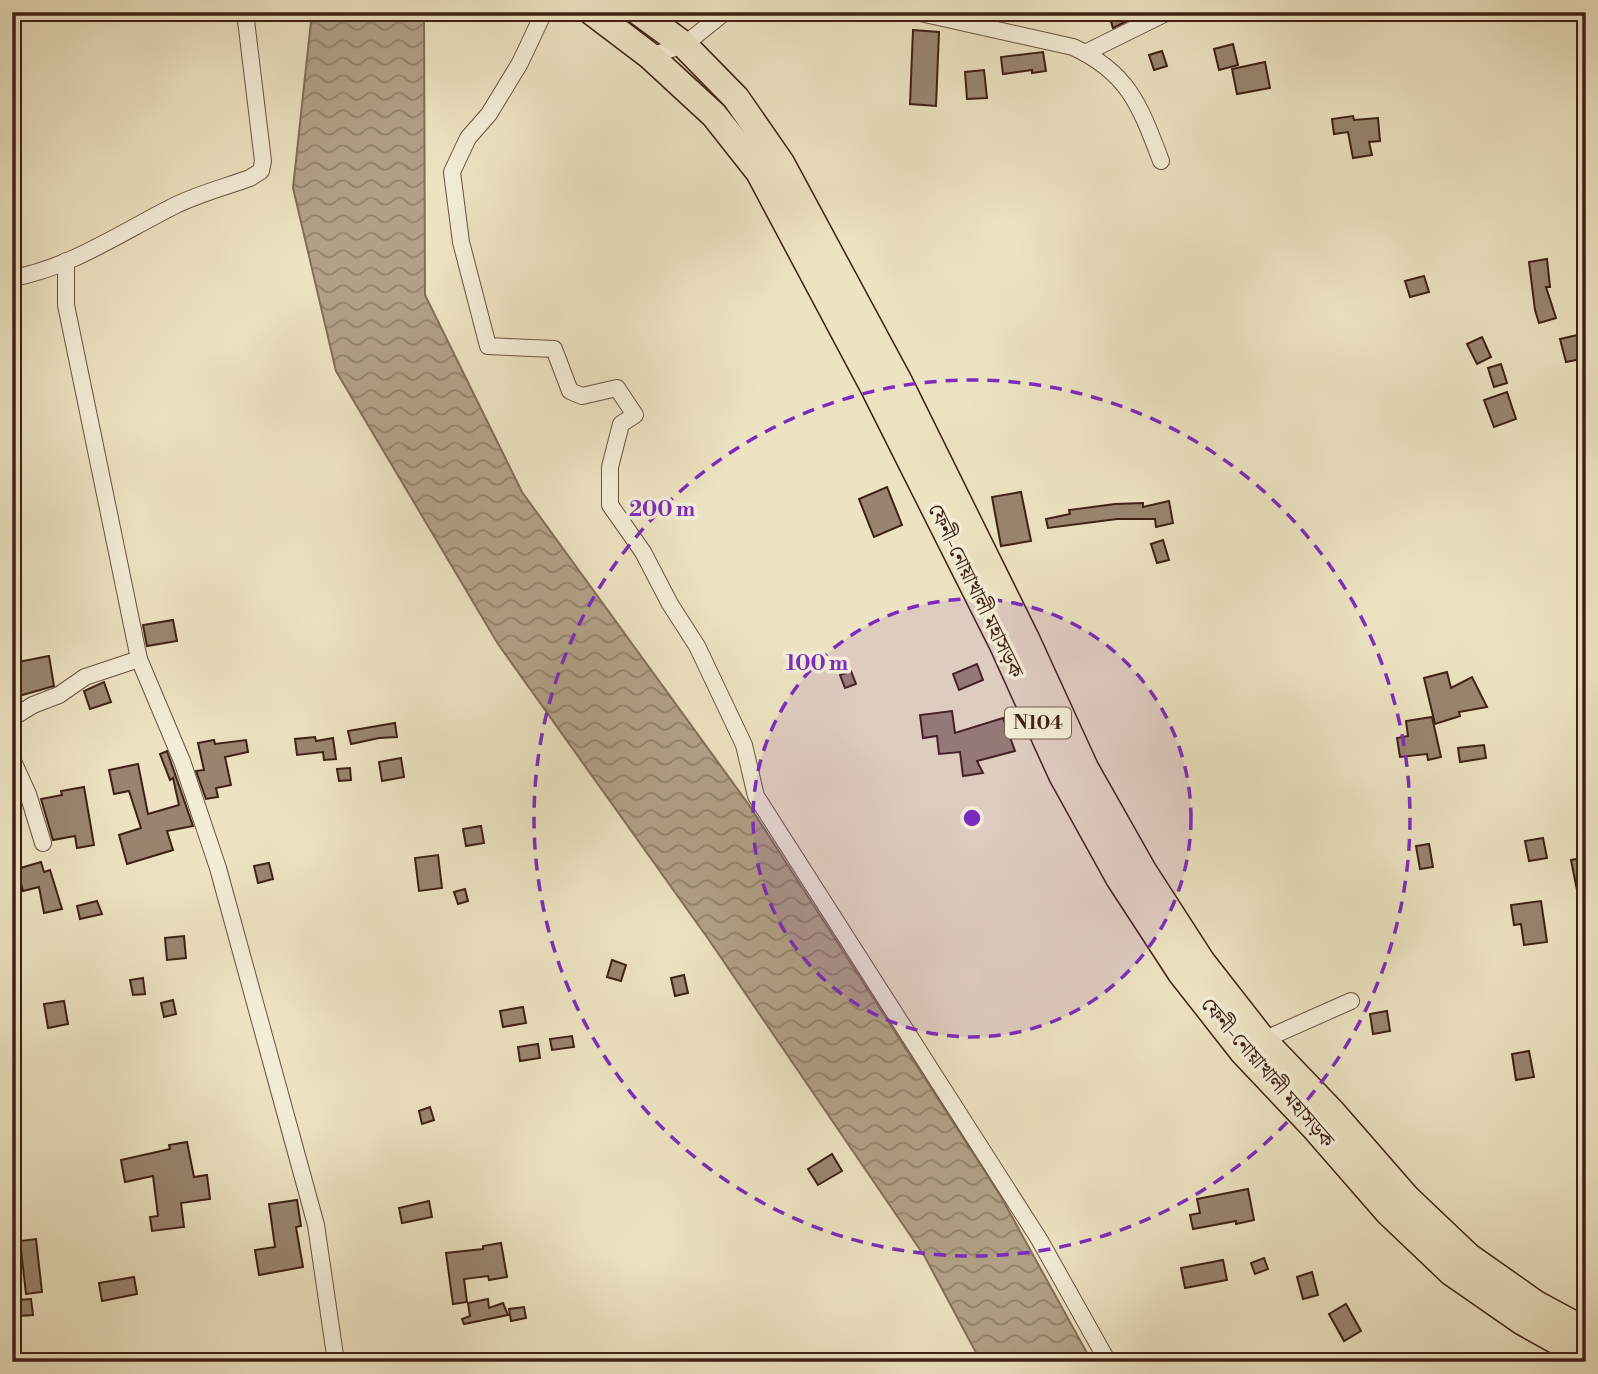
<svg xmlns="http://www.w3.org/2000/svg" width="1598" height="1374" viewBox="0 0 1598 1374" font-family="'Libre Bodoni','Noto Serif Bengali',serif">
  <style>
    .water { fill: url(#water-waves); stroke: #846d59; stroke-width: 2 }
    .building { fill: #99856f; stroke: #3f2015; stroke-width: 2 }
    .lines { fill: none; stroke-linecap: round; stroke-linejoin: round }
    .minor-casing { stroke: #6a5140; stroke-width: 18 }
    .trunk-casing { stroke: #3f2015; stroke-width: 29 }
    .minor { stroke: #f3edd7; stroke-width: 16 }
    .trunk { stroke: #ede3c2; stroke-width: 26 }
    .ring { fill: none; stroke: #7b2cbf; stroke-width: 3.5; stroke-dasharray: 12 9 }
    .labels { text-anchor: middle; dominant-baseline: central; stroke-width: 7; stroke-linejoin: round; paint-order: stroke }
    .shield { fill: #f3edd7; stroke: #755e4f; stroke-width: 2 }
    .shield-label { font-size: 19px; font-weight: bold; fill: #3f2015 }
    .street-label { font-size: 21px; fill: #3f2015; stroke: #f3edd7 }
    .centre { fill: #7b2cbf; stroke: #f3edd7; stroke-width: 3.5 }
    .ring-label { font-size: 21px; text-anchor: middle; font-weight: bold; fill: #7b2cbf; stroke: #f3edd7; stroke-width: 7; stroke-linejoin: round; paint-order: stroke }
  </style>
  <defs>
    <pattern id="water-waves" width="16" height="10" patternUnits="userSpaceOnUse" patternTransform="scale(1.75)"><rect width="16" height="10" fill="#b2a187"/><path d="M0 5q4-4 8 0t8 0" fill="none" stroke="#92836d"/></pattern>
  </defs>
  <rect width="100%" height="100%" fill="#ede3c2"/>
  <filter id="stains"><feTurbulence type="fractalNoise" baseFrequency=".00286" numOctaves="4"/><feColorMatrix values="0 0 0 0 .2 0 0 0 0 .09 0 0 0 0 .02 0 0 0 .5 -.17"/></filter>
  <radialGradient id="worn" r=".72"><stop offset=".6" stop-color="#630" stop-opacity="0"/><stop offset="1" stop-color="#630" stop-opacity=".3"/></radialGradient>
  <polygon class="water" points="312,12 424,12 425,295 522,492 749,805 1000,1195 1092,1362 981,1362 925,1257 709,940 498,644 336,371 293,188"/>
  <g class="building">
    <polygon points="1108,12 1134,12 1135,17 1113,28"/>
    <polygon points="913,30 939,32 936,106 910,104"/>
    <polygon points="1233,44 1238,65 1219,70 1214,49"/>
    <polygon points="1162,51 1167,66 1154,70 1149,55"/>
    <polygon points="1043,52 1046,71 1032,73 1032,70 1003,74 1001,57"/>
    <polygon points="1265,62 1270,88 1237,94 1232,69"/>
    <polygon points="984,70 987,98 967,99 965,72"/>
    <polygon points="1353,116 1354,120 1378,118 1380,141 1369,142 1372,155 1353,158 1348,132 1334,134 1332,119"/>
    <polygon points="1547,259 1550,287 1546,287 1556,318 1539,323 1535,310 1529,262"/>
    <polygon points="1424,276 1429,292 1410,297 1405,281"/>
    <polygon points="1586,333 1586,358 1566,362 1560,339"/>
    <polygon points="1482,337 1491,357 1477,364 1467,344"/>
    <polygon points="1501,364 1507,383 1494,387 1488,368"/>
    <polygon points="1507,392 1516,419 1494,427 1484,400"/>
    <polygon points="887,487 902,525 874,537 859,499"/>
    <polygon points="1021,492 1031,541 1001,546 992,497"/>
    <polygon points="1169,501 1173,523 1156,527 1155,519 1117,519 1048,528 1046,519 1070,514 1069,510 1115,504 1143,503 1143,507"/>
    <polygon points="1163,540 1169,560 1157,563 1151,544"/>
    <polygon points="173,620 177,641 147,646 143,625"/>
    <polygon points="49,656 54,686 19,696 13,663"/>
    <polygon points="977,664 983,680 959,690 953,674"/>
    <polygon points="851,671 856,684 845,688 840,675"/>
    <polygon points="1447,672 1451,688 1472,677 1487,707 1459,712 1460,716 1435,724 1424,678"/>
    <polygon points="104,682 111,702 90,709 84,691"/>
    <polygon points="952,711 955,733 1003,718 1015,751 977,761 983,773 963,776 960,752 939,754 937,736 923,738 920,715"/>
    <polygon points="1432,717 1441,757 1428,760 1427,754 1400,757 1397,738 1408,736 1406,721"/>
    <polygon points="395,723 397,737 379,738 351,744 348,731"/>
    <polygon points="315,737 316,741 333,738 336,759 324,760 323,752 297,755 295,739"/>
    <polygon points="214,740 215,744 246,740 248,752 225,757 231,785 216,788 218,797 206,799 196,771 204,770 198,743"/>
    <polygon points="1484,745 1486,758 1460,762 1458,748"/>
    <polygon points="167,751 193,826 167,831 173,850 127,864 119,835 141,828 129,791 114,794 109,770 138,764 148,814 179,805 173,778 170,780 160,754"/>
    <polygon points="401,758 404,777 382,781 379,762"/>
    <polygon points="350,768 351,780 339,781 337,769"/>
    <polygon points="84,787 94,845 77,848 75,836 53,840 41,799 62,795 61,791"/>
    <polygon points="481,826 484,843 466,846 463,829"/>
    <polygon points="1543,838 1547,858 1529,861 1525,841"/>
    <polygon points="1429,844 1433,867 1420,869 1416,846"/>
    <polygon points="438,855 442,888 419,891 415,858"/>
    <polygon points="1586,857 1586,904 1580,905 1571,860"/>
    <polygon points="41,862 44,872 50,870 62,909 44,913 39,887 23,891 17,869"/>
    <polygon points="269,863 273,879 258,883 254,866"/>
    <polygon points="465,889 468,901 458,904 454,892"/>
    <polygon points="97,901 102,914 80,919 77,906"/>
    <polygon points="1541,901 1547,942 1524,945 1521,924 1514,925 1511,905"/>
    <polygon points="184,936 186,958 167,960 165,938"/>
    <polygon points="612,960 626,965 621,981 607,977"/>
    <polygon points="684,975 688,993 675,996 671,978"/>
    <polygon points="143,978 145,994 133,995 130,980"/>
    <polygon points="173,1000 176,1014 164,1017 161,1003"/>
    <polygon points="64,1001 68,1024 48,1028 44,1004"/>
    <polygon points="523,1007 526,1023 503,1027 500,1011"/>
    <polygon points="1387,1011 1390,1031 1373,1034 1370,1014"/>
    <polygon points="572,1036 574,1047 552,1050 550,1039"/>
    <polygon points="538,1044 540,1058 520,1061 518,1047"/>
    <polygon points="1529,1051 1534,1077 1516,1080 1512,1054"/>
    <polygon points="430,1107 434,1120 422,1124 419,1111"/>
    <polygon points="187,1142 194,1177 207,1175 210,1199 181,1203 184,1227 152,1231 150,1217 158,1216 153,1176 125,1182 121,1160 170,1149 169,1145"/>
    <polygon points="832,1154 842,1171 818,1185 808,1169"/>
    <polygon points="1248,1189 1254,1220 1236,1224 1236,1221 1193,1229 1190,1215 1200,1213 1197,1199"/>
    <polygon points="297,1200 301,1226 296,1227 303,1267 259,1275 255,1250 275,1247 269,1204"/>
    <polygon points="429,1201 432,1217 402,1223 399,1208"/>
    <polygon points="36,1239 42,1292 26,1294 20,1241"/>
    <polygon points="501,1243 507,1277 489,1280 488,1276 464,1279 467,1302 453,1304 446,1253 483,1249 483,1246"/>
    <polygon points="1264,1258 1268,1269 1255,1274 1251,1263"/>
    <polygon points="1223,1260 1227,1280 1185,1288 1181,1268"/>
    <polygon points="1312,1272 1318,1295 1303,1299 1297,1277"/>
    <polygon points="134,1277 137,1294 102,1301 99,1283"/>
    <polygon points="31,1299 33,1315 19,1316 18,1300"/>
    <polygon points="488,1299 489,1308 503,1303 508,1315 464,1324 462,1319 470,1316 468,1303"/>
    <polygon points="1346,1304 1361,1331 1344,1341 1329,1314"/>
    <polygon points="524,1307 526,1318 511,1321 509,1309"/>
  </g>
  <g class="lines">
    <g class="minor-casing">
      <g id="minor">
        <polyline points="544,12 520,63 489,114 468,138 452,172 461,242 488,346 554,349 570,391 582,396 617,388 635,415 621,424 610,467 610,505 643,552 670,604 697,646 744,745 756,796 1039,1239 1108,1362"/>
        <path d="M916 12 1073 47C1129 73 1140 106 1161 161"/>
        <polyline points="1085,53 1168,12"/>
        <polyline points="650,56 684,45 725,12"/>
        <polyline points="66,261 66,305 139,659 182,761 218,868 316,1225 336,1362"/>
        <path d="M12 278C68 269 124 231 174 206 198 194 225 187 250 178L261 171 263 161 245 12"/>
        <polyline points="12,718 33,705 59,695 85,677 139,659"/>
        <polyline points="12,759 28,794 43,843"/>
        <polyline points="1256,1041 1263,1040 1351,1001"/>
      </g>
    </g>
    <g class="trunk-casing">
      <g id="trunk">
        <polyline points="592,12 650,56 714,115 759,172 875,390 1003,645 1062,775 1119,878 1181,973 1243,1052 1313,1126 1388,1212 1451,1272 1523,1322 1586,1357"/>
        <polyline points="639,12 684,45 736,98 781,163 899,382 1026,639 1085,768 1142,869 1202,962 1263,1040 1332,1112 1407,1198 1468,1256 1536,1304 1586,1331"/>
      </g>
    </g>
    <use href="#minor" class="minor"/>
    <use href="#trunk" class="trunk"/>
  </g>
  <circle cx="972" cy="818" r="219" fill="#7b2cbf" fill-opacity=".12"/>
  <g class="ring">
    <circle cx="972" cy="818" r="219"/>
    <circle cx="972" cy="818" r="438"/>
  </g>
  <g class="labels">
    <rect class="shield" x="1005" y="707.5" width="66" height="31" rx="5"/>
    <g class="shield-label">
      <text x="1038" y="723">N104</text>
    </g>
    <g class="street-label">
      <text transform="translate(975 591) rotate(64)">ফেনী-নোয়াখালী মহাসড়ক</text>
      <text transform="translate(1267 1073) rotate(49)">ফেনী-নোয়াখালী মহাসড়ক</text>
    </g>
  </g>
  <circle cx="972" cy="818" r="10" class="centre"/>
  <g class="ring-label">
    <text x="662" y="516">200 m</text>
    <text x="817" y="670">100 m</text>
  </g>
  <rect width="1598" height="1374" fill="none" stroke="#ede3c2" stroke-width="42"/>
  <rect x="14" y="14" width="1570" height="1346" fill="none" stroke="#3f2015" stroke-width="3.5"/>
  <rect x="21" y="21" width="1556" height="1332" fill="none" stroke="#3f2015" stroke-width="2"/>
  <rect width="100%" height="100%" filter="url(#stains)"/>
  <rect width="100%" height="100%" fill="url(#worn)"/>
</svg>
